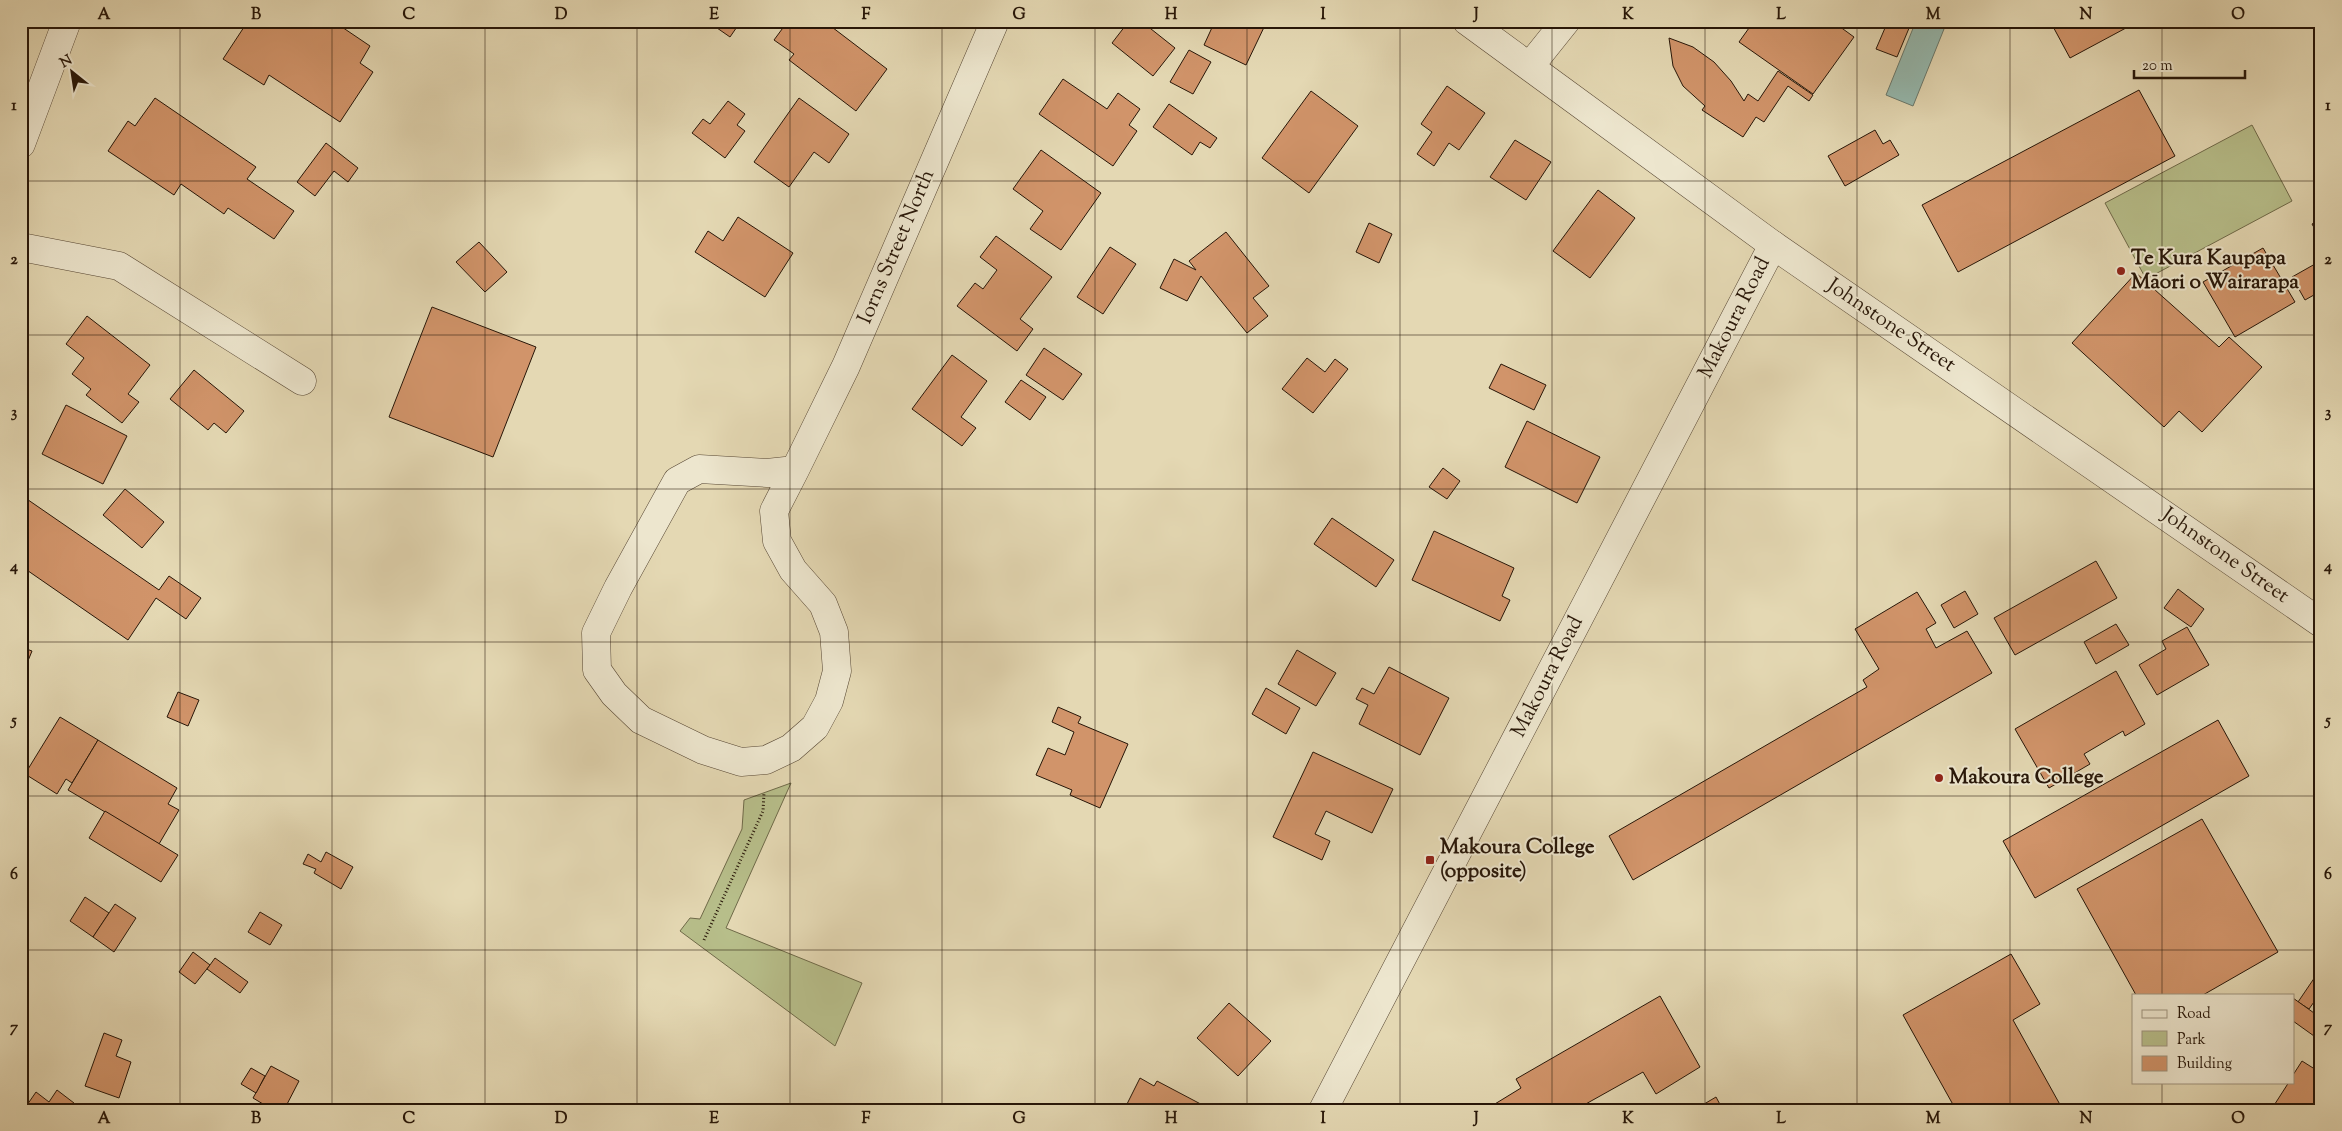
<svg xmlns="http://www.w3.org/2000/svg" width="2342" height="1131" viewBox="0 0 2342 1131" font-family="'Sorts Mill Goudy',serif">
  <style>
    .green { fill: #b7be8a; stroke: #6f6a49 }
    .water { fill: #95b9af; stroke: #69786c }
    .building { fill: #d1946a; stroke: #271608 }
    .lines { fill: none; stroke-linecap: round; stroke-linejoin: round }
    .minor-casing { stroke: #564633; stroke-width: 29 }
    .path { stroke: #271608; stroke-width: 3; stroke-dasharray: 1 2.5; stroke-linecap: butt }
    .minor { stroke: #ede6ce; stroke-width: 28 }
    .grid { fill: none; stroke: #271608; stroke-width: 1; stroke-opacity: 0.55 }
    .poi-dot { fill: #8f2418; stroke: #ede6ce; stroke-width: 2 }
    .labels { text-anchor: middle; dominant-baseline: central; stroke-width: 4; stroke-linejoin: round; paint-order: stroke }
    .street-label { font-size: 21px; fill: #271608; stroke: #ede6ce }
    .poi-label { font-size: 21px; font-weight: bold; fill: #271608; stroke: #ede6ce; text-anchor: start }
    .neatline { fill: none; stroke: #271608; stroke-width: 2 }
    .grid-label { font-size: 16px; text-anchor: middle; font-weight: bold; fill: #271608 }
  </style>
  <rect width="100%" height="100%" fill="#e4d8b3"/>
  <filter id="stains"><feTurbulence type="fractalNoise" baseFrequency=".004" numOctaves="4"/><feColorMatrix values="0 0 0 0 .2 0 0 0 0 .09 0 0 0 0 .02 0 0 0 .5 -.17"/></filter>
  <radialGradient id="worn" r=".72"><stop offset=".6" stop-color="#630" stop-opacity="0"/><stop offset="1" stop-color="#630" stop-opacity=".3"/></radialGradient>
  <g class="green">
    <polygon points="2252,125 2292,201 2146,279 2105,203"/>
    <polygon points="791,783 726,928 862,983 835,1046 680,931 690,918 700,919 742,829 744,800"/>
  </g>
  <polygon class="water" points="1916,21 1926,21 1944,29 1913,106 1886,95"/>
  <g class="building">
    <polygon points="248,21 333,21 370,46 360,63 373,72 340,122 269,75 264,85 223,59"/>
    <polygon points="707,21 741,21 730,37"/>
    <polygon points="788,21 808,21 816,27 820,21 824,21 887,69 856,111 789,60 794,54 774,40"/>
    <polygon points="1129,21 1141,21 1175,48 1153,76 1112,43"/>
    <polygon points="1215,21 1267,21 1246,65 1204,45"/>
    <polygon points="1754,21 1832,21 1854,37 1813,94 1739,42"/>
    <polygon points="1888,21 1912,21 1897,57 1876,49"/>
    <polygon points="2050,21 2139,21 2070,58"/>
    <polygon points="1669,38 1693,47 1714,62 1731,81 1744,101 1748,94 1758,101 1778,71 1813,95 1809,101 1788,86 1764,122 1756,117 1743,137 1702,110 1705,106 1683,86 1673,66"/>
    <polygon points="1189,50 1211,62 1193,94 1170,82"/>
    <polygon points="1063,79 1107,109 1118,93 1140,109 1129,125 1137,131 1113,166 1039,114"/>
    <polygon points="1447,86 1485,113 1459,150 1449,143 1434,166 1417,154 1432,132 1421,124"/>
    <polygon points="2139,90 2175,156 1958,272 1922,205"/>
    <polygon points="1311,91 1358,126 1309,193 1262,158"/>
    <polygon points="155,98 256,167 247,179 294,211 274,239 228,208 224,214 181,184 174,195 108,151 128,121 135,126"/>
    <polygon points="799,98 849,134 829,163 814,152 789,187 754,162"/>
    <polygon points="728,101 745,114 737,125 745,131 725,158 692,133 703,119 710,124"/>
    <polygon points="1169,104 1217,138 1210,148 1200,142 1192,155 1153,127"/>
    <polygon points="1875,130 1883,144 1890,140 1899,155 1845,186 1828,156"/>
    <polygon points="1515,140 1551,162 1526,200 1490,177"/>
    <polygon points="326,143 358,168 348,182 334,171 315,196 297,182"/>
    <polygon points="1041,150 1101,193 1061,250 1030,229 1043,211 1013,189"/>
    <polygon points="1598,190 1635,218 1590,278 1553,251"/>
    <polygon points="738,217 793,253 765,297 695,252 708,231 723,241"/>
    <polygon points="2321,219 2321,240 2312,224"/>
    <polygon points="1369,223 1392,234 1379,263 1356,252"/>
    <polygon points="1226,232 1269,286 1253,298 1268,316 1247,333 1201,276 1187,301 1160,288 1174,259 1196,270 1189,261"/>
    <polygon points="996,236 1052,277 1020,319 1033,329 1017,351 957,306 975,283 983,289 997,270 980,257"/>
    <polygon points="479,242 507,272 485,292 456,262"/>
    <polygon points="1110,247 1136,264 1103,314 1077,297"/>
    <polygon points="2263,248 2295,302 2235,337 2203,282"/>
    <polygon points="2315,264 2321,274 2321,291 2305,300 2292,277"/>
    <polygon points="2136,273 2219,347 2229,337 2262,367 2202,432 2179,411 2164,427 2072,343"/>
    <polygon points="432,307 536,347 493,457 389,417"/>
    <polygon points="87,316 150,365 128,394 139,402 122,423 86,395 91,389 72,374 84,358 66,344"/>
    <polygon points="1044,348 1082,374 1063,400 1026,375"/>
    <polygon points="952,355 987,381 961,417 976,428 962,446 912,409"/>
    <polygon points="1307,358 1325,372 1335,359 1348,369 1313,413 1282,389"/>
    <polygon points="1501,364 1546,385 1534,410 1489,388"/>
    <polygon points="194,370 244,411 226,433 214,423 208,430 170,399"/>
    <polygon points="1021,380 1046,397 1030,420 1005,402"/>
    <polygon points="66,405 127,436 103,484 42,454"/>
    <polygon points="1527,421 1600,457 1577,503 1505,467"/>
    <polygon points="1443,468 1460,481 1447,499 1429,487"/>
    <polygon points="125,489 164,522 142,548 103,515"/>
    <polygon points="21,495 159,590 169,576 201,598 186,619 156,598 128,640 21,566"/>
    <polygon points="1332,518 1394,560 1376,587 1314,544"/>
    <polygon points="1434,531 1514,568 1502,596 1510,600 1500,621 1412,580"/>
    <polygon points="2096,561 2117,598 2015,655 1994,618"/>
    <polygon points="2178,589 2204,609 2191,627 2164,608"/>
    <polygon points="1965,591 1978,614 1954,628 1941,605"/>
    <polygon points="1917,592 1936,623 1926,629 1936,648 1967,631 1992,673 1633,880 1609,836 1867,687 1863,680 1879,669 1855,629"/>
    <polygon points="2116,624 2129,645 2096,664 2084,642"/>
    <polygon points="2187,627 2209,665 2157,695 2139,665 2166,649 2162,641"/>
    <polygon points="21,647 32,651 21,678"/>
    <polygon points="1297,650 1336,673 1316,706 1278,684"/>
    <polygon points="1389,667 1449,698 1420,755 1359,724 1368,705 1356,699 1362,688 1374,694"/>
    <polygon points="2116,671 2145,724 2125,736 2123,731 2084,754 2090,764 2049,788 2015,729"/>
    <polygon points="1266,688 1300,708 1286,734 1252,714"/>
    <polygon points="178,692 199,700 188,726 167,717"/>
    <polygon points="1058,707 1081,717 1078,723 1128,744 1100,808 1070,795 1072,790 1036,775 1048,748 1065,755 1074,732 1052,722"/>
    <polygon points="60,717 98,740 72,783 66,779 57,794 25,774"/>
    <polygon points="2218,720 2249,776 2035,898 2003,841"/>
    <polygon points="98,740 177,788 168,804 179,810 159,844 68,790"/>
    <polygon points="1313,752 1393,789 1372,833 1326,811 1315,834 1330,841 1322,860 1273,837"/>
    <polygon points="105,811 178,855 161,882 89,838"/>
    <polygon points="2202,819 2278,952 2203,995 2136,995 2077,889"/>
    <polygon points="326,852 353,867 341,889 314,873 316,869 303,864 308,854 321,862"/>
    <polygon points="85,897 109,913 93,937 70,921"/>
    <polygon points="115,904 136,918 114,952 93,937"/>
    <polygon points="260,912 282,925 270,945 248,932"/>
    <polygon points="193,952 210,965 195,984 179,972"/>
    <polygon points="2011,954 2040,1004 2013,1020 2063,1110 1956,1110 1903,1015"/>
    <polygon points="215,958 248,982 240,993 207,969"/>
    <polygon points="2317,974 2321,977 2321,992 2309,1009 2298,1002"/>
    <polygon points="1660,996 1700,1067 1656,1094 1643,1072 1575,1110 1485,1110 1521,1088 1516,1079"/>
    <polygon points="2293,998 2321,1018 2321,1041 2293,1021"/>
    <polygon points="1229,1003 1271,1041 1238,1076 1197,1038"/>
    <polygon points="104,1033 122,1040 116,1056 131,1062 119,1098 85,1086"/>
    <polygon points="2302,1061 2321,1073 2321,1110 2271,1110 2289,1082 2293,1082 2293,1075"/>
    <polygon points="271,1066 299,1081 284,1110 273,1110 253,1098"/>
    <polygon points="251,1068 265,1076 256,1093 241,1084"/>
    <polygon points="1140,1078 1154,1086 1157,1081 1212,1110 1124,1110"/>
    <polygon points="57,1090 74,1103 69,1110 27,1110 25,1108 36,1092 49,1102"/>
    <polygon points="1716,1097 1723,1110 1694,1110"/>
  </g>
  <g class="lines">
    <g class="minor-casing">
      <g id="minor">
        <polyline points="1467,21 1773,245 2321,623"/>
        <polyline points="1530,66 1566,21"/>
        <polyline points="21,144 67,21"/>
        <polyline points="21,247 119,266 302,381"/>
        <polyline points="795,470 767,473 699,469 677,481 618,588 596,633 597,670 614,694 641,720 703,750 741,762 766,760 791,748 815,727 829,701 837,671 834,632 823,604 793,570 777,541 774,511 795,470 846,366 995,21"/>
        <polyline points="1323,1110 1773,245"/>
      </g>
    </g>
    <polyline class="path" points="704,940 763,811 764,793"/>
    <use href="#minor" class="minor"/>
  </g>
  <path class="grid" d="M180 21V1110M332 21V1110M485 21V1110M637 21V1110M790 21V1110M942 21V1110M1095 21V1110M1247 21V1110M1400 21V1110M1552 21V1110M1705 21V1110M1857 21V1110M2010 21V1110M2162 21V995M21 181H2321M21 335H2321M21 489H2321M21 642H2321M21 796H2321M21 950H2321M2162 1082V1110"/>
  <g class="poi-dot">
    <circle cx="2121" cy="271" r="5"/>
    <circle cx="1939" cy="778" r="5"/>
    <rect x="1425" y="855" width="10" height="10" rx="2.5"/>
  </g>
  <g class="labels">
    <g class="street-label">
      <text transform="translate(897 247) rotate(-67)">Iorns Street North</text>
      <text transform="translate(1735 318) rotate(-63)">Makoura Road</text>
      <text transform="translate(1891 326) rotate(34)">Johnstone Street</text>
      <text transform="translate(2225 556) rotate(35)">Johnstone Street</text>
      <text transform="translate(1548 677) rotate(-63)">Makoura Road</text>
    </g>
    <g class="poi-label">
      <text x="2131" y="259">Te Kura Kaupapa<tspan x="2131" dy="24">Māori o Wairarapa</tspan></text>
      <text x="1949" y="778">Makoura College</text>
      <text x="1440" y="848">Makoura College<tspan x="1440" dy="24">(opposite)</tspan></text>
    </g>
  </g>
  <rect width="2342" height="1131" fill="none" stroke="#e4d8b3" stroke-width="55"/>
  <rect x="2132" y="994" width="162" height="90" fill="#ede6ce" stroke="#9e937f"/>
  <rect x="2142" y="1010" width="25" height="8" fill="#ede6ce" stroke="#9e937f"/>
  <text x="2177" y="1018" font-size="15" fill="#271608">Road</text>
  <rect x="2142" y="1031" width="25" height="15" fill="#b7be8a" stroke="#9e937f"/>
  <text x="2177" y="1044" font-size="15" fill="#271608">Park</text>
  <rect x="2142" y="1056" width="25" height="15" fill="#d1946a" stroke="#9e937f"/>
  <text x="2177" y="1068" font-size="15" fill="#271608">Building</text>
  <g transform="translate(72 72) rotate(330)" stroke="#ede6ce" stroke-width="4" paint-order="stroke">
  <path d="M0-4L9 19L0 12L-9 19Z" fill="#271608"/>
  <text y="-8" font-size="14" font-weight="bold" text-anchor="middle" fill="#271608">N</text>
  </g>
  <path d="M2134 70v8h111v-8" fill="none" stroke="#271608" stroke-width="2.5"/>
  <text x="2142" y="70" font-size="15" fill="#271608" stroke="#ede6ce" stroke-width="4" paint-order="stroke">20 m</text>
  <rect x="28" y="28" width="2286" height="1076" class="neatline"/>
  <g class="grid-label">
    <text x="104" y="19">A</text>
    <text x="256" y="19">B</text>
    <text x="409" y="19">C</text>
    <text x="561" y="19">D</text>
    <text x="714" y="19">E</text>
    <text x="866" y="19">F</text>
    <text x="1019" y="19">G</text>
    <text x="1171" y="19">H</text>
    <text x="1323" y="19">I</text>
    <text x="1476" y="19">J</text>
    <text x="1628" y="19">K</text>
    <text x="1781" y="19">L</text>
    <text x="1933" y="19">M</text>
    <text x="2086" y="19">N</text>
    <text x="2238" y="19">O</text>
    <text x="14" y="110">1</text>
    <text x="2328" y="110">1</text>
    <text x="14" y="264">2</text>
    <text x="2328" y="264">2</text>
    <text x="14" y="417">3</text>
    <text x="2328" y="417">3</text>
    <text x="14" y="571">4</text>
    <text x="2328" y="571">4</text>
    <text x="14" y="725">5</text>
    <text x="2328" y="725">5</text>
    <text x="14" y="879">6</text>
    <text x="2328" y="879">6</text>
    <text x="14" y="1032">7</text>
    <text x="2328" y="1032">7</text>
    <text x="104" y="1123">A</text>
    <text x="256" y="1123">B</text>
    <text x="409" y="1123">C</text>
    <text x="561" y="1123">D</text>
    <text x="714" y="1123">E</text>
    <text x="866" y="1123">F</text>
    <text x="1019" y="1123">G</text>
    <text x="1171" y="1123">H</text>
    <text x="1323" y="1123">I</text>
    <text x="1476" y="1123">J</text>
    <text x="1628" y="1123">K</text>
    <text x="1781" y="1123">L</text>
    <text x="1933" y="1123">M</text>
    <text x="2086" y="1123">N</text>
    <text x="2238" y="1123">O</text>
  </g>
  <rect width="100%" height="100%" filter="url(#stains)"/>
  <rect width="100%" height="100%" fill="url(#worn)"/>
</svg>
